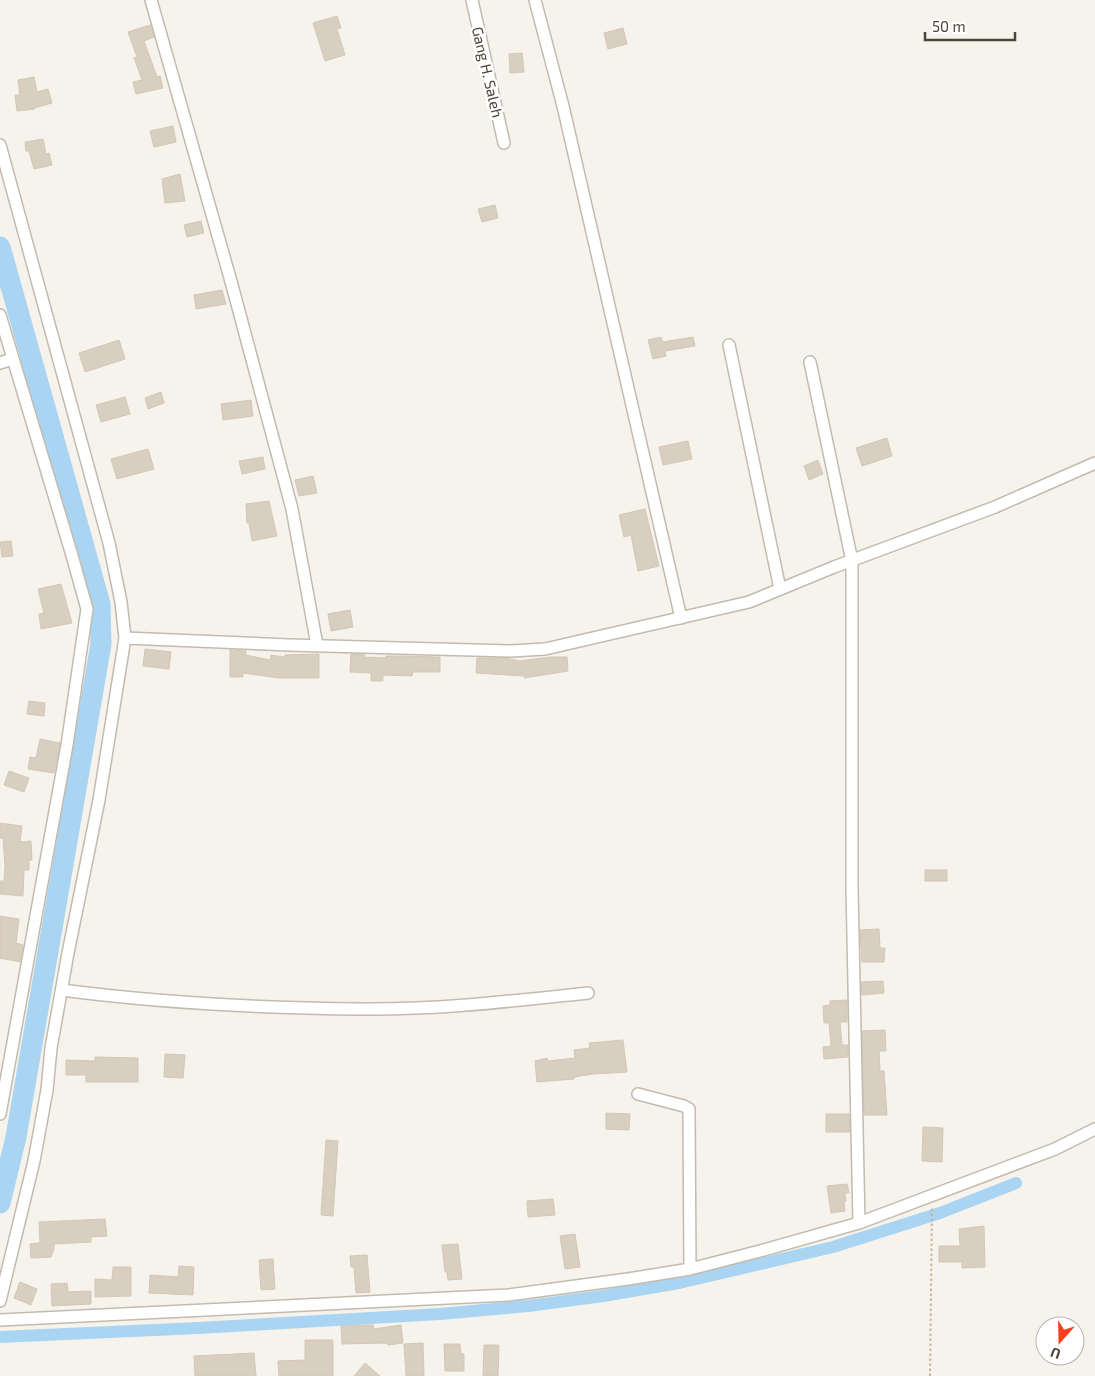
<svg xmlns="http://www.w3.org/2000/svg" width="1095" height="1376" viewBox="0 0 1095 1376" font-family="'Exo 2',sans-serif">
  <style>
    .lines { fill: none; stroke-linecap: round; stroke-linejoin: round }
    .canal { stroke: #a9d4f2; stroke-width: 12 }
    .river { stroke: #a9d4f2; stroke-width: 21 }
    .building { fill: #d8cfc1; stroke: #d3c7b4 }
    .minor-casing { stroke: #c2bbae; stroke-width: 14 }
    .path { stroke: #c4b79f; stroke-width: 2; stroke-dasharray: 2.5 2.5; stroke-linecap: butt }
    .minor { stroke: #fff; stroke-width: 11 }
    .labels { text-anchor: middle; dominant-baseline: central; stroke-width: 5; stroke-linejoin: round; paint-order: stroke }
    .street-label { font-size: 15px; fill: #4b4439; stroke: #fff }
  </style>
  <rect width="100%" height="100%" fill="#f6f3ec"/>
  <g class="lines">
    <polyline class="canal" points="0,1337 198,1328 440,1314 528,1306 603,1296 679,1283 833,1247 940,1213 1016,1183"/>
    <polyline class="river" points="0,247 100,604 101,644 16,1137 0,1203"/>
  </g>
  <g class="building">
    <polygon points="337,16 341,28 337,29 345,55 325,61 313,23"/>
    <polygon points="150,25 154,37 144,41 157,77 160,76 163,88 136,94 133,82 142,80 134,58 137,57 128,32"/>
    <polygon points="623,28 627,44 608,49 604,33"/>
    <polygon points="522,53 524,72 510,73 509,54"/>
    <polygon points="34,77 37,92 48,89 52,103 34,108 35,109 17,111 15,95 20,95 18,80"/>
    <polygon points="173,126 176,142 154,147 150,131"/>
    <polygon points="43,139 46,154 49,153 52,165 34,169 29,151 26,151 25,142"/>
    <polygon points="180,174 185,201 165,203 162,179"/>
    <polygon points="495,205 498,218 482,222 478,209"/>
    <polygon points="201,221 204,233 187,237 184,225"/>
    <polygon points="222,290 226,304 196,309 194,295"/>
    <polygon points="661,337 663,342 693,337 695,346 665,351 666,356 653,359 648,340"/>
    <polygon points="119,340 125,359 85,372 79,353"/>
    <polygon points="161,392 164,403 148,409 145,398"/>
    <polygon points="125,397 130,414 101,422 96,405"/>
    <polygon points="251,400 253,416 223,420 221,404"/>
    <polygon points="887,438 892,456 862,466 856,448"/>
    <polygon points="688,441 692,459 663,465 659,447"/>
    <polygon points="148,449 154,469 117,479 111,459"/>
    <polygon points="263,457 265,469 242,474 239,461"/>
    <polygon points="818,460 823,474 809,480 804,466"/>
    <polygon points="313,476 317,493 299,496 295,480"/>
    <polygon points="269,501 277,536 252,541 249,523 247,523 246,504"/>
    <polygon points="645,509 659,566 638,571 631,535 624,537 619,515"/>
    <polygon points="11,541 13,556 2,557 0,542"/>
    <polygon points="61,584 72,623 41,629 39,614 44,613 38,589"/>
    <polygon points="350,610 353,627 331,631 328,614"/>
    <polygon points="145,649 171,652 169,669 143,666"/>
    <polygon points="230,650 246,651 246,655 270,660 271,655 285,657 285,655 319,654 319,678 279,678 243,673 243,677 230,677"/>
    <polygon points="351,654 365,655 364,657 386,658 386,656 402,656 440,657 440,672 413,672 412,676 383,675 383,681 371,681 371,673 350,672"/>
    <polygon points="550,657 567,657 568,671 524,678 524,676 476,673 477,658 505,658 520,661"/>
    <polygon points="29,701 45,703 44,716 27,714"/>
    <polygon points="40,739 60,743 54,773 28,769 30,757 36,758"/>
    <polygon points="9,771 29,778 24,792 4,785"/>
    <polygon points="0,823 22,826 20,842 31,841 32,860 29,860 29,870 24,870 23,896 0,894 0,881 4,881 5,866 3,838 0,838"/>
    <rect x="925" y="870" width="22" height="11"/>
    <polygon points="0,916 19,919 16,943 23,945 20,962 0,958"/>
    <polygon points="879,929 880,948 885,948 884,962 862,962 860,930"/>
    <polygon points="883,981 884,993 862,995 861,982"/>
    <polygon points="847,1000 847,1022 840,1022 842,1045 848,1045 848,1057 824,1059 823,1047 831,1046 829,1023 824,1023 823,1006 830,1005 830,1001"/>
    <polygon points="885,1030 886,1051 879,1051 880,1071 884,1071 887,1115 864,1115 862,1031"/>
    <polygon points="623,1040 627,1072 593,1074 574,1077 574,1079 537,1082 535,1061 547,1058 548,1061 575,1058 574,1050 590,1048 589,1043"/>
    <polygon points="165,1054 185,1055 183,1078 164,1077"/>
    <polygon points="95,1057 138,1058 138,1082 86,1082 86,1075 66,1075 66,1060 95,1061"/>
    <polygon points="606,1113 630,1114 629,1130 606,1129"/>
    <polygon points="826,1114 849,1114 850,1132 826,1132"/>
    <polygon points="923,1127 943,1128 942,1162 922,1161"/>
    <polygon points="326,1140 338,1141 333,1216 321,1215"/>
    <polygon points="847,1184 849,1193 845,1193 846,1201 844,1201 845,1211 831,1213 827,1186"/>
    <polygon points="553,1199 555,1215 528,1217 527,1201"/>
    <polygon points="105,1219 107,1236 91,1237 91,1242 54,1244 54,1249 51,1257 31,1258 30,1244 40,1243 39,1222"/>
    <polygon points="984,1226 985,1267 962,1268 962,1262 939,1262 939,1246 960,1246 959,1229"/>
    <polygon points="575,1234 580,1267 565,1269 560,1236"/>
    <polygon points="458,1244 462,1279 448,1280 447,1272 445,1272 442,1245"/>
    <polygon points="367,1255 370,1292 356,1293 354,1267 351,1267 350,1256"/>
    <polygon points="273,1259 275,1289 261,1290 259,1260"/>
    <polygon points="179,1266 194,1267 193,1295 149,1293 150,1275 178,1277"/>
    <polygon points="113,1267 131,1267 131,1296 95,1297 95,1279 112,1280"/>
    <polygon points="20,1282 37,1289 31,1305 14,1298"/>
    <polygon points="67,1283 68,1292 91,1291 91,1304 52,1306 51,1284"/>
    <polygon points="373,1325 374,1329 401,1325 403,1343 388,1345 387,1343 342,1344 341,1326"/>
    <polygon points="305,1340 333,1340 333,1376 279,1376 278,1361 305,1360"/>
    <polygon points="423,1343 424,1376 406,1376 404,1344"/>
    <polygon points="444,1344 460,1344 461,1354 464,1354 464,1371 445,1371"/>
    <polygon points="484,1345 499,1345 498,1376 483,1376"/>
    <polygon points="254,1353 256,1376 195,1376 194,1356"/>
    <polygon points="365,1363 380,1376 354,1376"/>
  </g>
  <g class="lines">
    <g class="minor-casing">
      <g id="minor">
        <polyline points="151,0 232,285 292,509 317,645"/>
        <polyline points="472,0 504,143"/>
        <polyline points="535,0 563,106 681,618"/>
        <polyline points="0,145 109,543 121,602 125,638 99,800 68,953 51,1048 47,1090 34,1161 0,1301"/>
        <polyline points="0,315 71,552 87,609 67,745 0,1114"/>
        <polyline points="729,345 780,589"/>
        <polyline points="810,362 852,561 852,888 859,1223"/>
        <polyline points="0,363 12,359"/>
        <polyline points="125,638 289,645 511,651 545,649 749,602 834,567 995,507 1095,463"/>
        <path d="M62 990C161 1003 261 1008 361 1009 437 1010 512 1001 588 993"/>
        <polyline points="638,1094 684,1106 689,1109 690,1269"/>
        <polyline points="0,1320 508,1295 628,1279 690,1269 760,1251 859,1223 1055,1149 1095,1129"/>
      </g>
    </g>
    <polyline class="path" points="930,1376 932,1207"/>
    <use href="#minor" class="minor"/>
  </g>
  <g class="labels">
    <g class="street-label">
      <text transform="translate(488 72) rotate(77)">Gang H. Saleh</text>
    </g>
  </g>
  <g transform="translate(1060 1341) rotate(200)"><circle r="24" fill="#ffffff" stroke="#b7b4b0"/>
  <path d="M0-4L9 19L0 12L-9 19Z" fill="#fc3f1d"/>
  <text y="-8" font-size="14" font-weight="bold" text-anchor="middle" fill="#4b4439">U</text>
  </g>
  <path d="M925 32v8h90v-8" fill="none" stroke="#4b4439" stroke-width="2.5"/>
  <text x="932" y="32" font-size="15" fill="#4b4439" stroke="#ffffff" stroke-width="4" paint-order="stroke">50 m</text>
</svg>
